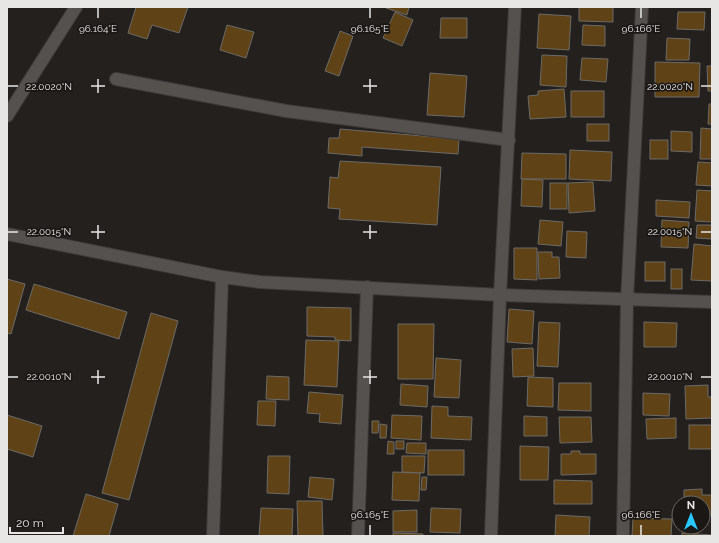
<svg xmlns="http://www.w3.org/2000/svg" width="719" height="543" viewBox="0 0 719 543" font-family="Raleway,sans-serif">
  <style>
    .building { fill: #604217; stroke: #6c6a66 }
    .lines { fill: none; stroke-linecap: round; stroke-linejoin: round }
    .street-casing { stroke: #3d3a39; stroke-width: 14 }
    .street { stroke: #55514f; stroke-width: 12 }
    .ticks { fill: none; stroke: #e8e6e5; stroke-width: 1.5 }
    .ticks-label { font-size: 10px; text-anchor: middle; fill: #e8e6e5; stroke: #1a1715; stroke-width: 3.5; stroke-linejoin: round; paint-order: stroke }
  </style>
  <rect width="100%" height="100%" fill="#24201e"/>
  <g class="building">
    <polygon points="136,7 188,7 179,33 152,25 147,39 128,33"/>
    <polygon points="387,7 409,7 407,15 386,8"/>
    <polygon points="579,7 613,7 613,22 579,21"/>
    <polygon points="395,12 413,20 402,46 383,38"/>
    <polygon points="678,12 705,12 704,30 677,29"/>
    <polygon points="539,14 571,16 569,50 537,48"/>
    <polygon points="441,18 467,18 467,38 440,38"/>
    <polygon points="227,25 254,32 246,58 220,50"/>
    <polygon points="583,25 605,26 605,46 582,45"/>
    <polygon points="340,31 353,36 339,76 325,71"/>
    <polygon points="667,38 690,39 689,60 666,60"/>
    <polygon points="542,55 567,56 566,87 540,85"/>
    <polygon points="582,58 608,59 606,82 580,80"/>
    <polygon points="655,62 700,63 699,97 655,97"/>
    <polygon points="707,66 712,66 712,91 708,91"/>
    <polygon points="430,73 467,76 464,117 427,115"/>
    <polygon points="564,89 566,117 530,119 528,96 538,95 538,91"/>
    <rect x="571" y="91" width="33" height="26"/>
    <polygon points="709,104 712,104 712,124 708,124"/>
    <rect x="587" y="124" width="22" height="17"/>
    <polygon points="701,128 712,129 712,159 700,159"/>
    <polygon points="340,129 459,139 458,154 362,147 362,156 328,153 329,138 339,138"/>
    <polygon points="671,131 692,132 692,152 671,151"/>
    <rect x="650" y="140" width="18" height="19"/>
    <polygon points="570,150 612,152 611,181 569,179"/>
    <polygon points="522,153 566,154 566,179 521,179"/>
    <polygon points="340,161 441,167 437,225 339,219 340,209 328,208 330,177 338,178"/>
    <polygon points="698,162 712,163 712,186 696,185"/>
    <polygon points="522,179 543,180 542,207 521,206"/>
    <polygon points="593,182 595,211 569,213 568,183"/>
    <rect x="550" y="183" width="17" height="26"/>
    <polygon points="697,190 712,191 712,222 695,221"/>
    <polygon points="656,200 690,202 689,218 656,216"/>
    <polygon points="540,220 563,222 561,246 538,244"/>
    <polygon points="662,220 689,222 688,248 661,247"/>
    <polygon points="697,225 712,225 712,239 696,238"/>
    <polygon points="567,231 587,232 586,258 566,257"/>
    <polygon points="694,244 712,246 712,281 691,280"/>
    <polygon points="514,248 537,248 537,280 514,279"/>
    <polygon points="538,252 552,252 552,257 559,257 560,278 539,279"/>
    <rect x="645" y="262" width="20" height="19"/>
    <rect x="671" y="269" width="11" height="20"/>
    <polygon points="7,279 25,284 11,334 7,333"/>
    <polygon points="34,284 127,312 119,339 26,310"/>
    <polygon points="307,307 351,308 351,341 335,340 335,337 307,336"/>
    <polygon points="509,309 534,311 532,344 507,342"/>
    <polygon points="151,313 178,321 129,500 102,493"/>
    <polygon points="539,322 560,323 558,367 537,366"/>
    <polygon points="644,322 677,323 676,347 644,347"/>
    <polygon points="398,324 434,324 433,379 398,379"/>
    <polygon points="306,340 339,341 337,387 304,385"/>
    <polygon points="533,348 534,376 513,377 512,349"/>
    <polygon points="436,358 461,360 459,398 434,397"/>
    <polygon points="267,376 289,377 289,400 266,399"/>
    <polygon points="528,377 553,378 553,407 527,406"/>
    <polygon points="559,383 591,383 591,411 558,410"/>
    <polygon points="401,384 428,386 427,407 400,405"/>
    <polygon points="708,385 708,397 712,397 712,418 686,419 685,386"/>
    <polygon points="309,392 343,395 341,424 319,422 320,414 307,413"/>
    <polygon points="643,393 670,394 669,416 643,415"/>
    <polygon points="258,401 276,401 275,426 257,425"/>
    <polygon points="432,406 448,407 448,416 472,417 471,440 431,438"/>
    <polygon points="7,415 42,426 33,457 7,449"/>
    <polygon points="392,415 422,416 421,440 391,438"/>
    <polygon points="524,416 547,417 547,436 524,436"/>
    <polygon points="559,417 591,417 592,442 560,443"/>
    <polygon points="676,418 676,438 647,439 646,419"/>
    <polygon points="372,421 379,421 378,433 372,433"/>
    <polygon points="380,424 387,425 386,438 380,438"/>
    <rect x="689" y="425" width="23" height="24"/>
    <polygon points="388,441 394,442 394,454 387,454"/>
    <rect x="396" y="441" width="8" height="8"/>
    <polygon points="407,443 426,443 426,454 406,453"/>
    <polygon points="520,446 549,447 548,480 520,480"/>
    <rect x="428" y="450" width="36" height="25"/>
    <polygon points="571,451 580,451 580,454 596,454 596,474 561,475 561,454 571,454"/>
    <polygon points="268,456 290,456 289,494 267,493"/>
    <polygon points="402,456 425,456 424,473 402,472"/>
    <polygon points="393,472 420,473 419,501 392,500"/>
    <polygon points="310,477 334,479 332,500 308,497"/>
    <polygon points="422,477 427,477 426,490 421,490"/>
    <polygon points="554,480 592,481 592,504 554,504"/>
    <polygon points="702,489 702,495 712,495 712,515 703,515 703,503 684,503 684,490"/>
    <polygon points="86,494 118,504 109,536 73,536"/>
    <polygon points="297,501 322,501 323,536 298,536"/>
    <polygon points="261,508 293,509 292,536 259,536"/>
    <polygon points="431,508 461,509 460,533 430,532"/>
    <polygon points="417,510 417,532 393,532 393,511"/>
    <polygon points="556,515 590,517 589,536 555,536"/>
    <polygon points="633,518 672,519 671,536 632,536"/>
    <polygon points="393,533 423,534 423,536 393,536"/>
    <polygon points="682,533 712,535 712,536 682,536"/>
  </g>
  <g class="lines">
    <g class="street-casing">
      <g id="street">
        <polyline points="116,79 286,111 509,140"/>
        <polyline points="7,116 76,7"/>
        <polyline points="7,234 222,277 260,282 500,295 712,302"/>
        <polyline points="213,536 222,277"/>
        <polyline points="358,536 367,287"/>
        <polyline points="491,536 500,295 515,7"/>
        <polyline points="623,536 627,300 642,7"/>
      </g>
    </g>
    <use href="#street" class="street"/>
  </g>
  <path class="ticks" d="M98 8V18M370 8V18M641 8V18M98 79V93M370 79V93M8 86H18M91 86H105M363 86H377M701 86H711M98 225V239M370 225V239M8 232H18M91 232H105M363 232H377M701 232H711M98 370V384M370 370V384M8 377H18M91 377H105M363 377H377M701 377H711M370 525V535M641 525V535"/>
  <g class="ticks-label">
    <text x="98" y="32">96.164°E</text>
    <text x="370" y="32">96.165°E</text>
    <text x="641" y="32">96.166°E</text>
    <text x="49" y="90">22.0020°N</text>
    <text x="670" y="90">22.0020°N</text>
    <text x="49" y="235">22.0015°N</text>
    <text x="670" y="235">22.0015°N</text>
    <text x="49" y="380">22.0010°N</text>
    <text x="670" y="380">22.0010°N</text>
    <text x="370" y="518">96.165°E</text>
    <text x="641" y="518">96.166°E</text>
  </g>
  <rect width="719" height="543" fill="none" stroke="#e8e6e5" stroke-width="16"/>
  <g transform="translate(691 515)"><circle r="19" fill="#1a1715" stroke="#6c6a68"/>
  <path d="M0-3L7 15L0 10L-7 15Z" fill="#28c8ff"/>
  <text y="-6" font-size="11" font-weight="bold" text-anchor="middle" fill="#e8e6e5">N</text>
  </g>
  <path d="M10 527v6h53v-6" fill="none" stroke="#e8e6e5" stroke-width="2"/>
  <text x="16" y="527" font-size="12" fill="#e8e6e5" stroke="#1a1715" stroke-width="3" paint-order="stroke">20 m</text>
</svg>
